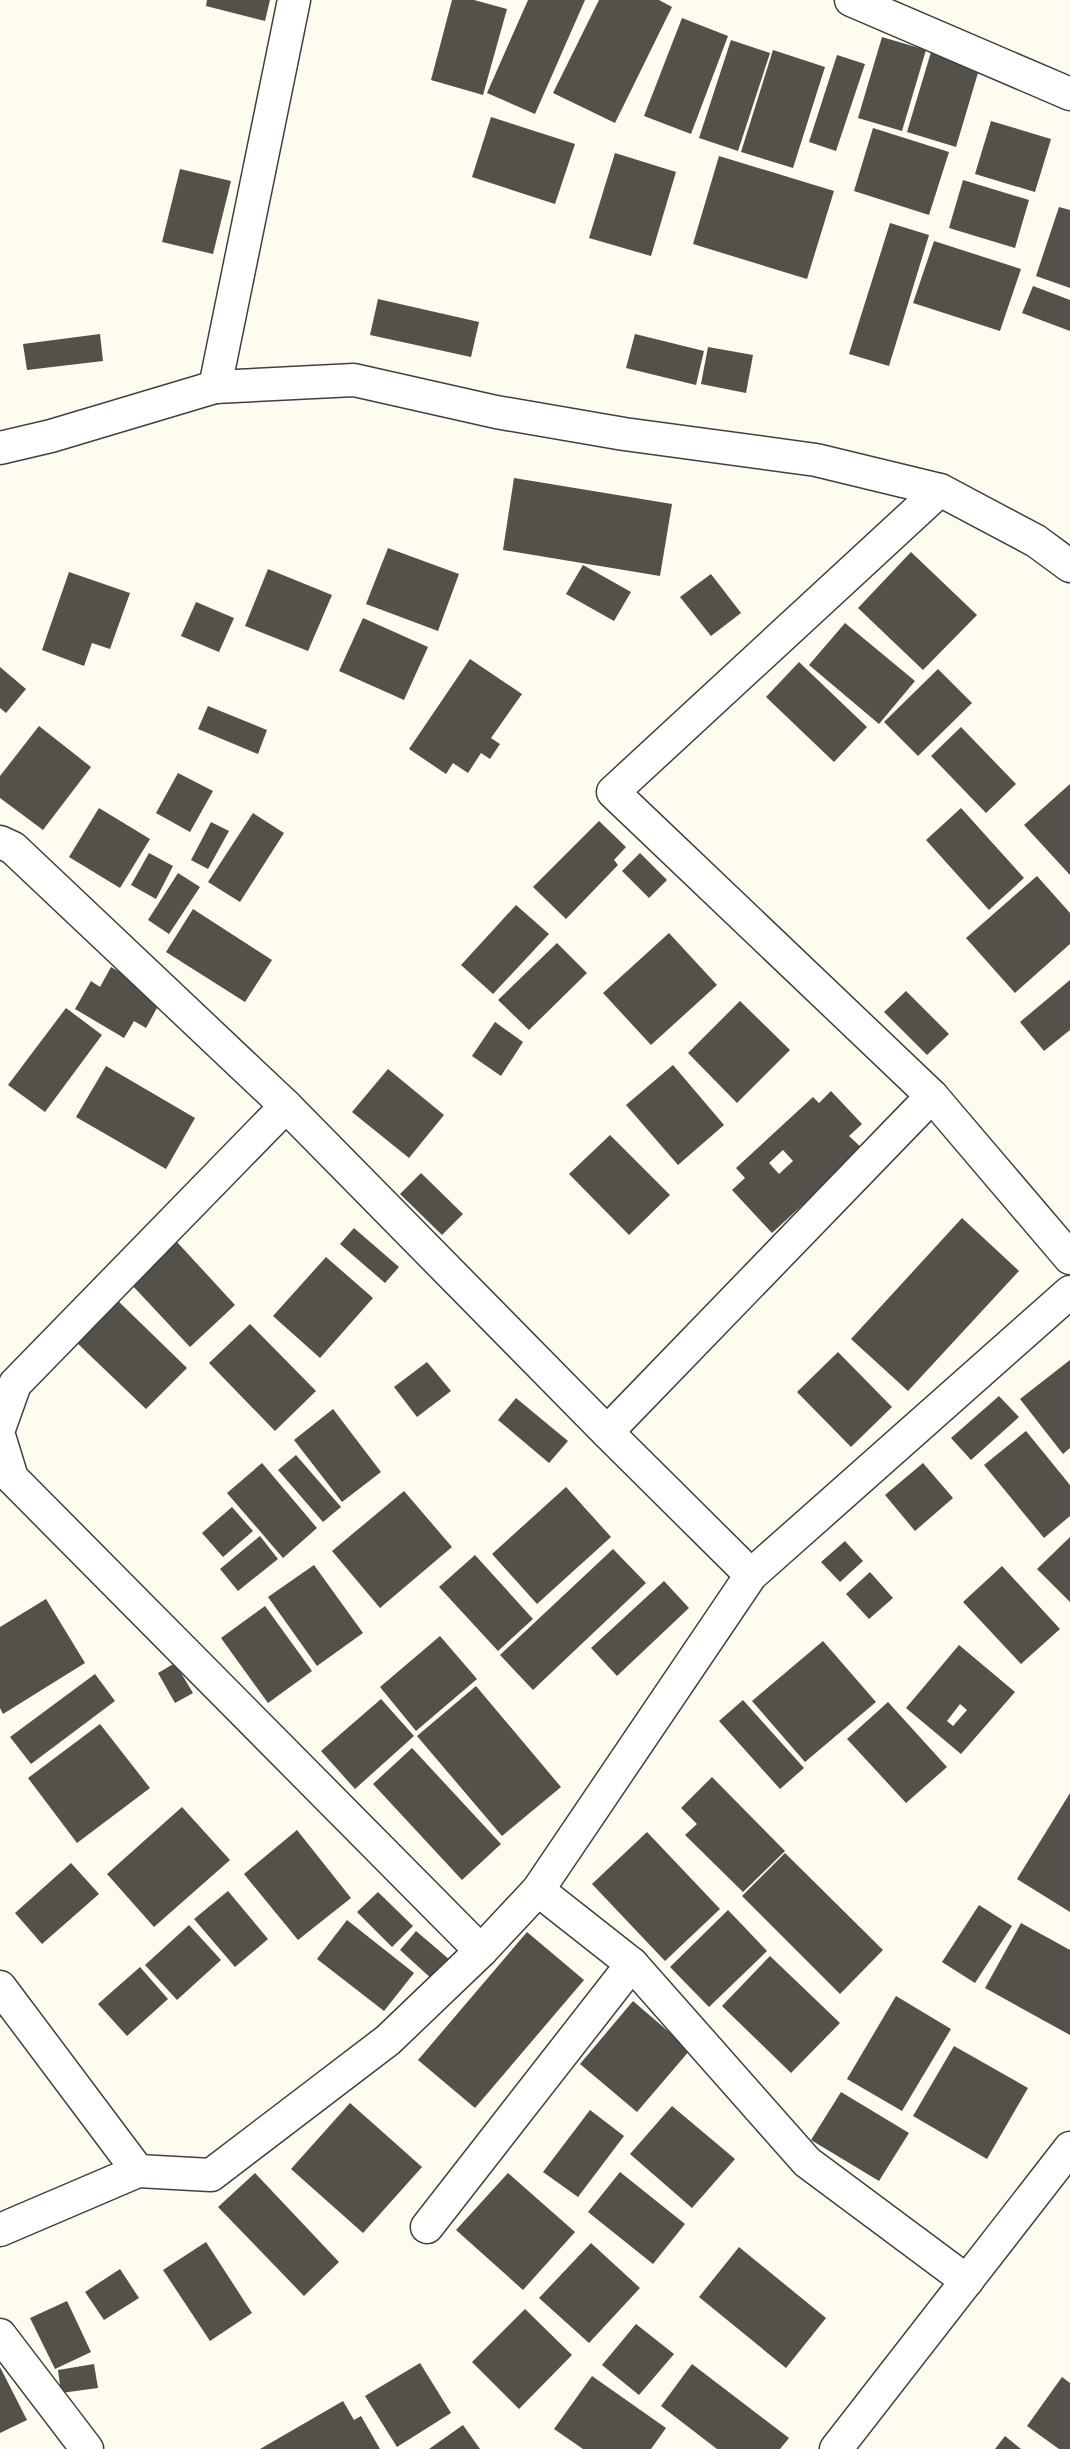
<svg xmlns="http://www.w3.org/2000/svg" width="1070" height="2449" viewBox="0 0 1070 2449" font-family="'PT Serif',serif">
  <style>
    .building { fill: #54504a; fill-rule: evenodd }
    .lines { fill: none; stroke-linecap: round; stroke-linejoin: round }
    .street-casing { stroke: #404040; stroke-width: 35 }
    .street { stroke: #fff; stroke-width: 32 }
  </style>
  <rect width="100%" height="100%" fill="#fdfcee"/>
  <g class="building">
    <polygon points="207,0 270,0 265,21 206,6"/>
    <polygon points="452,0 474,0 507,9 483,95 431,80"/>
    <polygon points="528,0 585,0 535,114 487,93"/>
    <polygon points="599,0 659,0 672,7 615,123 553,93"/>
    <polygon points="682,18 728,36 691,134 644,116"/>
    <polygon points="882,37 926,50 902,131 858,118"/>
    <polygon points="731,40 770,53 738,151 699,138"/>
    <polygon points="773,50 825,67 793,168 741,152"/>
    <polygon points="931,52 980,66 956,147 907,132"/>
    <polygon points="837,55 865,64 836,151 809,142"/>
    <polygon points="491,117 575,144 555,204 472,177"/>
    <polygon points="991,121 1051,139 1035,192 975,174"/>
    <polygon points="873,128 949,152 929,215 854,191"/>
    <polygon points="615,153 676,172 651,256 589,238"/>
    <polygon points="719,156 834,191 807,279 693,244"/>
    <polygon points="180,169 231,181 213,254 162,242"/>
    <polygon points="963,180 1029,200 1015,248 949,228"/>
    <polygon points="1059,207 1070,210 1070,288 1036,276"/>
    <polygon points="890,223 929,235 889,366 849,354"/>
    <polygon points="934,241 1021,269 1000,331 913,303"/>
    <polygon points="1033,286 1070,300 1070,331 1022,313"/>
    <polygon points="378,299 479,322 471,357 370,335"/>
    <polygon points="100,334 103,361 27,370 23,344"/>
    <polygon points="635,334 704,351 696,385 626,368"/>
    <polygon points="708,347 753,355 746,393 701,384"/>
    <polygon points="514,478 672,504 660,576 503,550"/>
    <polygon points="388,548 459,574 438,631 366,604"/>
    <polygon points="911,552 977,615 923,670 858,608"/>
    <polygon points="583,565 631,592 614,621 566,594"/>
    <polygon points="268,569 332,595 308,651 245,626"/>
    <polygon points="69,572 130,593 110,649 92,643 84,666 42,650"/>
    <polygon points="711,574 741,613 711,636 680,597"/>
    <polygon points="196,602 234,618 219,652 181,636"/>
    <polygon points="363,618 428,647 404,700 339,671"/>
    <polygon points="845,623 915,681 879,724 809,665"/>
    <polygon points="470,659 522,694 491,738 500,744 490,759 481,753 468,773 453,763 446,774 409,749"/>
    <polygon points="799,662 867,727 834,762 766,697"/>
    <polygon points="0,667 26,689 6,713 0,708"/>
    <polygon points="938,669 972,703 918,756 884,722"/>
    <polygon points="208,706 267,730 258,754 198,729"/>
    <polygon points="39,726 91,767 43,830 0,798 0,776"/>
    <polygon points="961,727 1016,784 986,813 931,756"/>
    <polygon points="178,773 213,791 190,832 156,813"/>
    <polygon points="1070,784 1070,875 1024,825"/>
    <polygon points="99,808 150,839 120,888 69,857"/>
    <polygon points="961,808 1024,878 989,910 926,840"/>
    <polygon points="253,813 284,833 240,902 208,882"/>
    <polygon points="599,821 626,847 614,860 618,865 566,919 533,887"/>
    <polygon points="211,822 229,831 208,869 191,860"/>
    <polygon points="149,853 173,866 156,899 131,885"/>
    <polygon points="640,853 667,880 649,898 622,871"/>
    <polygon points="178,873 200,887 169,934 148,920"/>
    <polygon points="1037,876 1070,913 1070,944 1015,993 966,938"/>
    <polygon points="516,905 549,934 493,994 461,965"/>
    <polygon points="193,909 272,960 245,1002 166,952"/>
    <polygon points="669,933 717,985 651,1045 603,993"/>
    <polygon points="557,943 587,973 529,1030 498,1000"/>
    <polygon points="111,967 163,997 146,1028 134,1021 124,1038 75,1009 91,981 100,987"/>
    <polygon points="1070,980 1070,1030 1044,1051 1020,1022"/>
    <polygon points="906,991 949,1034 927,1055 884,1012"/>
    <polygon points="740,1001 790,1050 737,1103 688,1053"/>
    <polygon points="66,1008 102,1035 45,1112 8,1085"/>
    <polygon points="495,1022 523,1042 501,1076 472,1056"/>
    <polygon points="673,1065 724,1125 678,1165 626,1105"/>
    <polygon points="106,1066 195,1118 166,1169 76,1117"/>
    <polygon points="388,1069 444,1115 409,1158 352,1112"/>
    <path d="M831 1091 862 1124 849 1136 863 1149 772 1233 732 1190 745 1178 736 1168 813 1097 819 1103ZM783 1150 793 1161 779 1174 769 1163Z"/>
    <polygon points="610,1135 670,1195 629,1235 569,1174"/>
    <polygon points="421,1173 463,1214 442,1235 400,1194"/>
    <polygon points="962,1218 1019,1271 908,1391 851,1339"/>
    <polygon points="354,1228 399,1267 385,1283 340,1244"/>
    <polygon points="177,1242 235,1305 190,1347 131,1284"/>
    <polygon points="326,1257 373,1298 320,1358 273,1316"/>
    <polygon points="116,1299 187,1368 146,1409 75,1341"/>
    <polygon points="250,1324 316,1391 275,1431 209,1363"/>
    <polygon points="838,1352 892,1407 851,1447 797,1392"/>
    <polygon points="1070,1360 1070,1448 1063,1454 1020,1399"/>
    <polygon points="427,1362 451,1391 417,1417 394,1387"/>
    <polygon points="999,1396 1019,1417 971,1460 951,1438"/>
    <polygon points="516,1398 568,1441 549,1463 498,1420"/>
    <polygon points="333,1409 381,1472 342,1502 294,1440"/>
    <polygon points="1026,1431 1070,1485 1070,1516 1044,1538 984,1465"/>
    <polygon points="296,1455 341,1507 323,1522 278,1470"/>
    <polygon points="262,1463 317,1528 283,1558 227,1493"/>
    <polygon points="923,1463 953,1498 915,1531 885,1495"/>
    <polygon points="566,1487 611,1537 537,1604 492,1554"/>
    <polygon points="404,1491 452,1547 380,1608 332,1551"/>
    <polygon points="232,1507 253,1531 223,1557 202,1533"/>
    <polygon points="260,1536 278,1559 238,1591 220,1569"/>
    <polygon points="1070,1537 1070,1602 1037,1569"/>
    <polygon points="845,1541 863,1561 840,1582 821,1562"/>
    <polygon points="613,1549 646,1583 533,1690 500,1655"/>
    <polygon points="475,1555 533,1619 498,1651 439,1587"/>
    <polygon points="314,1565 363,1633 317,1666 268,1597"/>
    <polygon points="1002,1566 1060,1629 1021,1664 963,1602"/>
    <polygon points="870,1572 893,1598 869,1619 846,1594"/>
    <polygon points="664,1581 689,1608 617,1676 591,1648"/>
    <polygon points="46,1599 85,1663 3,1714 0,1708 0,1627"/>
    <polygon points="265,1606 312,1671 268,1703 221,1638"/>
    <polygon points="440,1636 477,1679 416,1731 380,1687"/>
    <polygon points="823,1641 876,1702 805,1762 752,1701"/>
    <path d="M959 1645 1015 1692 961 1754 906 1708ZM960 1704 967 1710 953 1726 947 1721Z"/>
    <polygon points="175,1663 193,1693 175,1703 158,1673"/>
    <polygon points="95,1674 115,1701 31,1764 10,1737"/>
    <polygon points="476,1686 561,1787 502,1836 417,1736"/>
    <polygon points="381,1699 414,1736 355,1789 321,1751"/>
    <polygon points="743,1700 804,1768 780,1789 719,1721"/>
    <polygon points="888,1702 947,1767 906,1803 847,1739"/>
    <polygon points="100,1724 150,1788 77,1843 28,1778"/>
    <polygon points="412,1748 501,1844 462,1880 373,1784"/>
    <polygon points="712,1777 785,1851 743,1892 685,1835 697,1824 681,1808"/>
    <polygon points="1070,1793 1070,1912 1017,1879"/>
    <polygon points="182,1807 230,1860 154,1927 107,1874"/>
    <polygon points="297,1830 351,1898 298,1940 244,1874"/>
    <polygon points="647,1832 720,1909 665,1961 592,1884"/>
    <polygon points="785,1853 883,1950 840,1994 742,1896"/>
    <polygon points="71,1863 99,1894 42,1944 15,1913"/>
    <polygon points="228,1891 268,1939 235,1967 194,1919"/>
    <polygon points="378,1892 413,1926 392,1947 357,1912"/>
    <polygon points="979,1905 1012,1926 975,1983 942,1962"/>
    <polygon points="728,1910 767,1951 709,2007 670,1967"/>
    <polygon points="347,1920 414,1973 384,2011 317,1959"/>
    <polygon points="1021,1923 1070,1950 1070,2035 985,1988"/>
    <polygon points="189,1925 221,1960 177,2000 145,1965"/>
    <polygon points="416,1931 450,1960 433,1980 400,1950"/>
    <polygon points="527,1932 584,1980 475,2108 418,2060"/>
    <polygon points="770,1956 840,2023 791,2073 722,2006"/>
    <polygon points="140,1967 168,1999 127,2036 98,2004"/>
    <polygon points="896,1996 951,2029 902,2111 847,2079"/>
    <polygon points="633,2001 690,2050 637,2112 580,2064"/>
    <polygon points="954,2046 1028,2088 987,2159 913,2116"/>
    <polygon points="841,2092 909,2133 879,2181 811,2140"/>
    <polygon points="350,2103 422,2167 363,2233 291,2169"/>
    <polygon points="672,2106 735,2159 692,2208 630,2154"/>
    <polygon points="590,2110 624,2136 578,2197 543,2172"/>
    <polygon points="620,2172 685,2224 653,2264 588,2212"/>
    <polygon points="255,2173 339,2262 304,2296 218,2207"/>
    <polygon points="508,2173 575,2232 523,2290 456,2230"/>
    <polygon points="206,2242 252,2313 210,2341 163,2270"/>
    <polygon points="591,2243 640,2288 589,2343 539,2298"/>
    <polygon points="739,2247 826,2318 786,2368 699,2297"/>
    <polygon points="120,2269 139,2298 104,2320 85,2292"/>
    <polygon points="67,2301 91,2352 55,2369 30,2318"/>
    <polygon points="525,2309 572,2355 519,2409 472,2362"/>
    <polygon points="636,2324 674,2354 639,2395 602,2365"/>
    <polygon points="420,2363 451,2413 397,2447 365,2396"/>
    <polygon points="94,2364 98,2388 61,2393 58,2370"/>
    <polygon points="692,2364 789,2438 780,2449 717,2449 661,2406"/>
    <polygon points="0,2367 27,2420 0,2433"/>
    <polygon points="592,2376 666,2428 651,2449 583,2449 554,2429"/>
    <polygon points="1062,2377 1070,2383 1070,2449 1059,2449 1027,2426"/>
    <polygon points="343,2401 354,2420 361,2416 380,2449 260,2449"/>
    <polygon points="463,2425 480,2449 429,2449"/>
    <polygon points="1005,2436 1021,2449 995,2449"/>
  </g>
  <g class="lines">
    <g class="street-casing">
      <g id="street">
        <polyline points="851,0 1070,94"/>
        <polyline points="215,387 294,0"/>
        <polyline points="0,448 51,436 215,387 354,380 496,412 624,434 816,460 940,490 1036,541 1070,566"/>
        <polyline points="940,490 613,792 932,1096 1070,1258"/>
        <polyline points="0,842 13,848 286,1106 607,1432 751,1575"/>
        <polyline points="0,1426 15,1384 286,1106"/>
        <polyline points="607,1432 932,1096"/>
        <polyline points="0,1439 12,1478 481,1951"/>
        <polyline points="632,1964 807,2162 967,2281"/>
        <polyline points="0,1987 138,2171"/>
        <polyline points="427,2227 632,1964 538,1890"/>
        <polyline points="0,2230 138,2171 211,2175 388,2040 481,1951 538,1890 751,1575 1070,1292"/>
        <polyline points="0,2335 87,2449"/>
        <polyline points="836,2449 1070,2148"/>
      </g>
    </g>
    <use href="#street" class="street"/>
  </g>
</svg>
